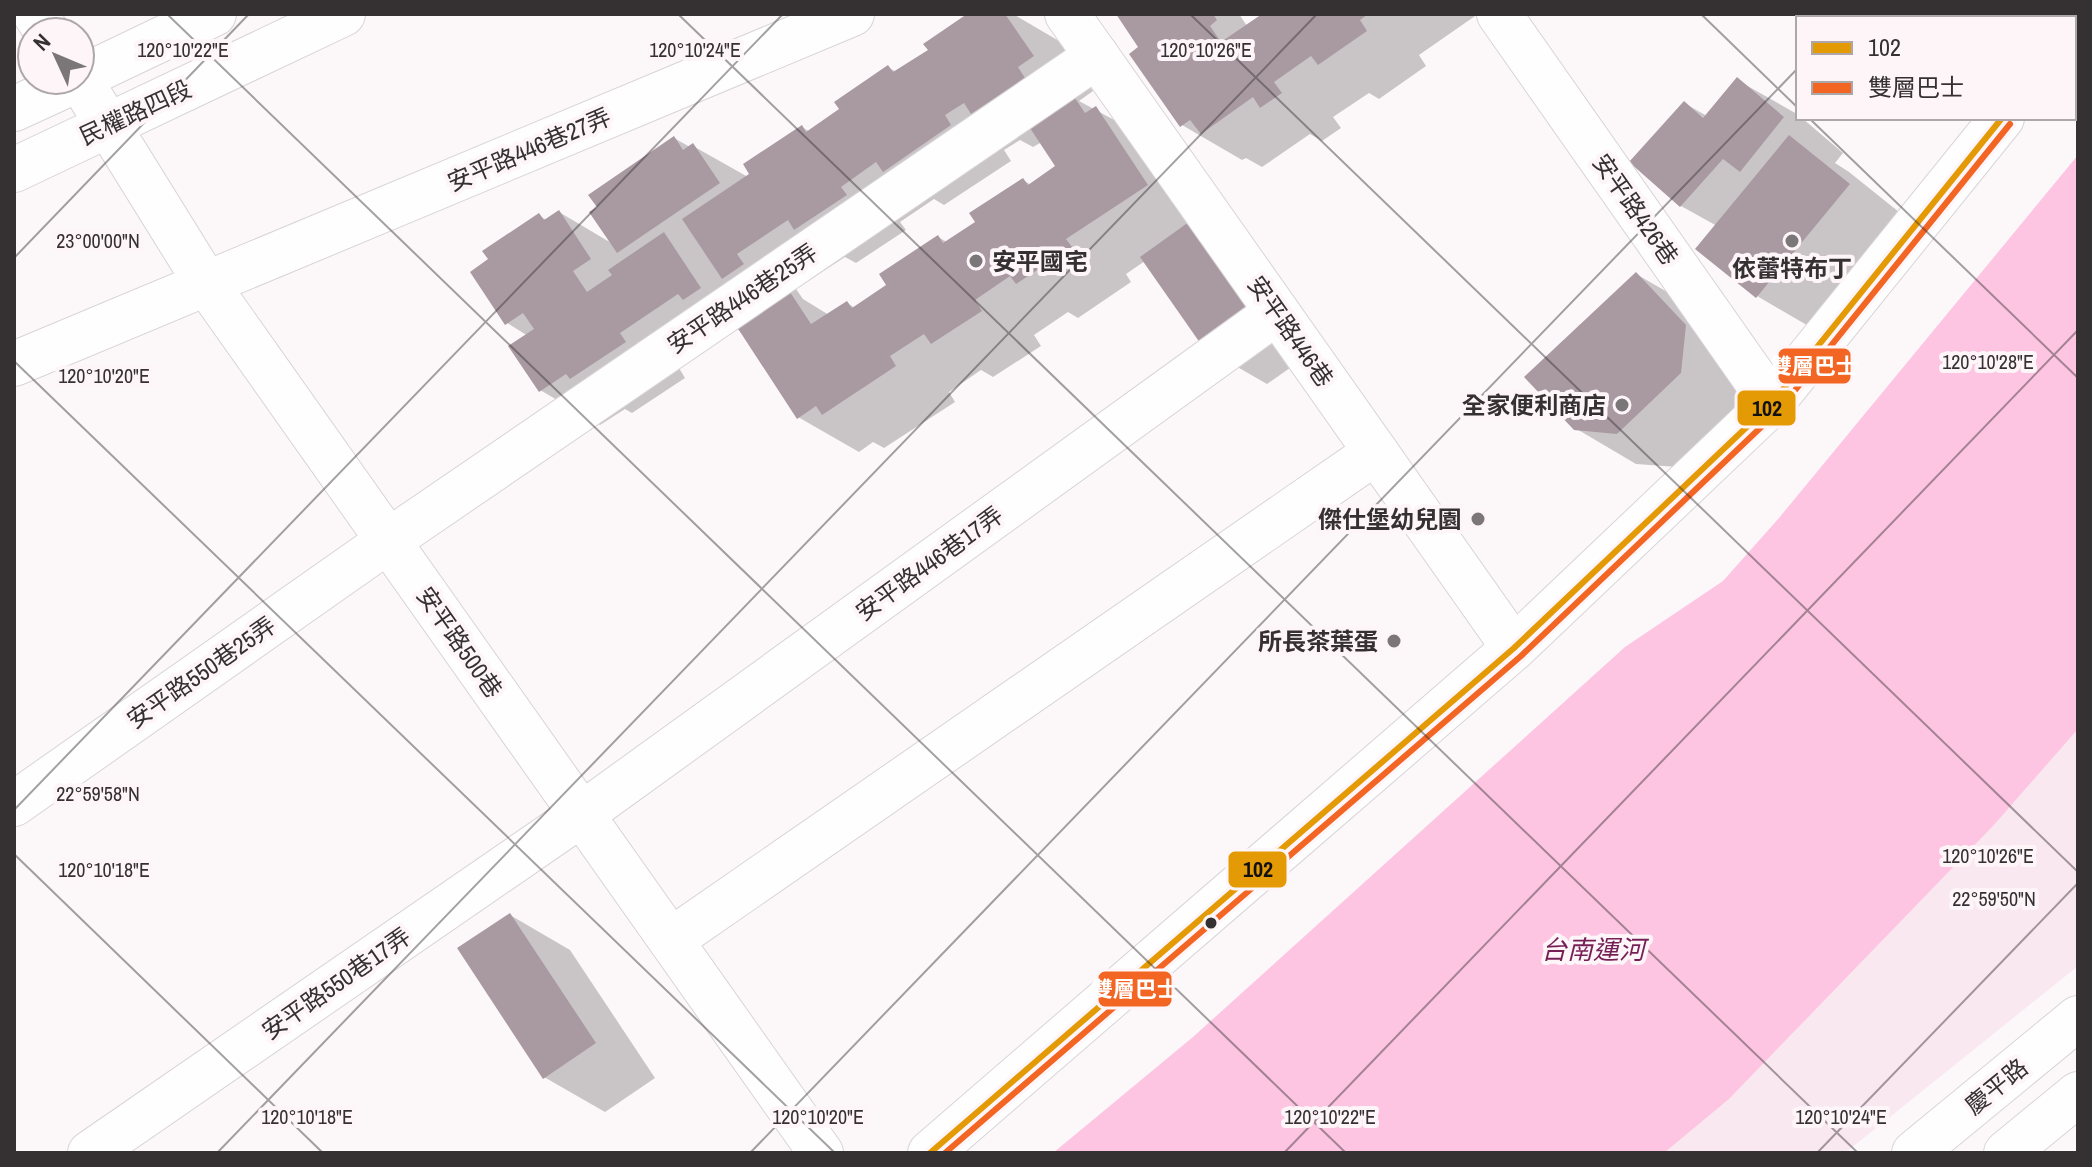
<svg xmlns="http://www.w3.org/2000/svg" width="2092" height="1167" viewBox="0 0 2092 1167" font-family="'Archivo Narrow','Noto Sans TC',sans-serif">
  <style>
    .green { fill: #fae8f1 }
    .water { fill: #fdc5e2 }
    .shadow { fill: #0003; fill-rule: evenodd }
    .building { fill: #a99aa2 }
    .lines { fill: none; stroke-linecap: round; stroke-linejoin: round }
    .minor-casing { stroke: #d9d5d7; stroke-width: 46 }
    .minor { stroke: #fffefe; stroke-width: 44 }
    .bus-1-casing { stroke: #fef5f9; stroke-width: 12 }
    .bus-2-casing { stroke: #fef5f9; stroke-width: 12 }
    .bus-1 { stroke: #e49a05; stroke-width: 6 }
    .bus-2 { stroke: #f26522; stroke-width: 6 }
    .ticks { fill: none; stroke: #353133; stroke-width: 2; stroke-opacity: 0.45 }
    .poi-dot { fill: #7b7678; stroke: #fef5f9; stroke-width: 3 }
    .bus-dot { fill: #353133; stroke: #fef5f9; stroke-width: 3 }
    .labels { text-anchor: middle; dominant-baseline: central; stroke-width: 8; stroke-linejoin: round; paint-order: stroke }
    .street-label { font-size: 24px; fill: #353133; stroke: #fef5f9 }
    .poi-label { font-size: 24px; font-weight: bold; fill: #353133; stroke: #fef5f9; text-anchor: end }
    .water-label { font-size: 26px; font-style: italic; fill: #761f55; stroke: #fef5f9 }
    .ticks-label { font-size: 20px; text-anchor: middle; fill: #353133; stroke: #fef5f9; stroke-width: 8; stroke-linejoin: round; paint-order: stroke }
    .line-badge { stroke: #fef5f9; stroke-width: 3 }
    .badge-label { font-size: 22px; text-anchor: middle; font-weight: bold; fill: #fff }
    .pale-badge-label { font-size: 22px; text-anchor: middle; font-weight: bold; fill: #111 }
  </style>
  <rect width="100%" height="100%" fill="#fcf7f9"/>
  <polygon class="green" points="2078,729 2078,966 1845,1153 1664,1153 1729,1099 1994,825"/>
  <polygon class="water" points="2078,155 2078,729 1994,825 1729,1099 1664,1153 1053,1153 1193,1037 1625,647 1723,581 1779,518"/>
  <g class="shadow">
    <path d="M971 14H1013L1059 41 1093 91 1079 101 1157 143 1324 344 1267 384 1206 349 1145 261 1126 274 1131 282 1078 318 1068 312 1034 335 1041 346 993 377 981 370 949 392 955 402 884 448 873 442 859 452 798 417 743 333 737 329 679 368 685 378 632 413 625 409 600 425 540 390 528 336 507 323 539 216 547 220 559 212 613 244 674 138 690 147 693 146 748 177 802 127 810 132 842 110 889 68 897 72 930 50ZM1020 140 1033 147 1042 142 1058 167 1031 185 1023 180 978 222 947 242 938 237 889 286 855 308 847 303 829 315 803 299 796 289 845 257 856 263 906 230 900 222 934 199 944 205 1011 161 1004 150Z"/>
    <polygon points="1118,14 1239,14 1247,26 1265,14 1478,14 1419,55 1426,66 1379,99 1369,93 1333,117 1341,128 1322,141 1310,134 1262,167 1246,158 1242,160 1182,125 1141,48"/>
    <polygon points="1737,80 1797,114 1798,118 1802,118 1843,153 1835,163 1849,172 1909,220 1817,331 1757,296 1717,226 1681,206 1684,103 1707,116"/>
    <polygon points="1636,274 1697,309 1745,361 1741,408 1678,467 1636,464 1575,428"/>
    <polygon points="510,915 570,950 655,1078 605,1112 544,1077"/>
  </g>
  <g class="building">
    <polygon points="967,14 1005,14 1034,56 1018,67 1025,78 971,114 964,103 945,115 951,125 883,172 876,162 841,187 847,195 794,230 788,220 737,254 744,264 722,279 682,219 749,174 743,164 802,125 806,132 839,109 834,102 888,65 893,72 928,50 923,44"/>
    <polygon points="1116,14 1213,14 1217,20 1210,26 1221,42 1262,14 1368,14 1360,20 1367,31 1318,65 1311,56 1274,82 1282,93 1260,108 1253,97 1201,134 1190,120 1180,127 1129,54 1138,47"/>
    <polygon points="1737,77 1784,117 1740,172 1723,159 1680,207 1629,162 1684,101 1703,118"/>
    <polygon points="1073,95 1085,113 1096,106 1148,185 1066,239 1072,247 1016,284 1010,276 975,300 982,311 931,344 924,334 890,356 896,366 822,415 816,406 797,419 735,324 788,289 811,324 847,301 852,308 886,285 879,274 938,235 943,243 975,222 969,213 1023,178 1028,185 1055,166 1028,125"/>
    <polygon points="1789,135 1850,184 1756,298 1695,249"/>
    <polygon points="674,136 683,150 693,143 720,183 617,253 589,212 597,207 588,195"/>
    <polygon points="559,210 591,259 573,271 587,292 612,275 608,270 664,232 701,288 683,300 678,294 620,333 626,342 570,379 566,374 539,392 508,346 534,329 523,313 505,325 470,272 488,259 482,251 539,213 544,220"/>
    <polygon points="1200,214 1265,308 1205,350 1140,257"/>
    <polygon points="1636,272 1686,325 1681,373 1617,434 1574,430 1524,377"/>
    <polygon points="510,913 596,1043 543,1079 457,948"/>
  </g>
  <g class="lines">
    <g class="minor-casing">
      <g id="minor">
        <polyline points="35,14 47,32"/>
        <polyline points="1067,14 1514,648"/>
        <polyline points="1499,14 1772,403"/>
        <polyline points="2074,29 2078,25"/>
        <polyline points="80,78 214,14"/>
        <polyline points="80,80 206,283 821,1153"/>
        <polyline points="14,109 77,80"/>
        <polyline points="14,170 343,14"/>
        <polyline points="14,364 852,14"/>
        <polyline points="14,804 388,541 1097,56"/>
        <polyline points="671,940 1376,452"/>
        <polyline points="90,1153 582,814 1277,312"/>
        <polyline points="930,1153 1514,648 1772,403 2002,118"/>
        <polyline points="1914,1153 2078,1018"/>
        <polyline points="2006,1153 2078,1094"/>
      </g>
    </g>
    <use href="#minor" class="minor"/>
    <g class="bus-1-casing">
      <polyline id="bus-1" points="930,1153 1514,648 1772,403 2002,118"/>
    </g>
    <g class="bus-2-casing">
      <polyline id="bus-2" points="945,1153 1521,656 1779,410 2010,124"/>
    </g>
    <use href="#bus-1" class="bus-1"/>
    <use href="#bus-2" class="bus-2"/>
  </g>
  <path class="ticks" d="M167 14 1346 1153M678 14 1858 1153M1190 14 2078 872M1701 14 1798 108M1846 18 1850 14M1809 118 2078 378M14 258 249 14M14 361 835 1153M14 810 783 14M14 854 323 1153M217 1153 1317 14M750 1153 1798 68M1284 1153 2078 330M1817 1153 2078 883"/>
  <g class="poi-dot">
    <circle cx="1792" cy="241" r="8"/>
    <circle cx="976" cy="261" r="8"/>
    <circle cx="1622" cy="405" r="8"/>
    <circle cx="1478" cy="519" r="8"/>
    <circle cx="1394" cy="641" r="8"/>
  </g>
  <circle class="bus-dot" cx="1211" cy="923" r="7"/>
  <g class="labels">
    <g class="street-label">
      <text transform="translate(135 112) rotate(-25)">民權路四段</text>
      <text transform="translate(529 149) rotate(-23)">安平路446巷27弄</text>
      <text transform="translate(1636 209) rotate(55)">安平路426巷</text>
      <text transform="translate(742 298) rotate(-34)">安平路446巷25弄</text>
      <text transform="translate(1291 331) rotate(55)">安平路446巷</text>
      <text transform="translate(929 563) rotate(-36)">安平路446巷17弄</text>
      <text transform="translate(460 642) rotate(55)">安平路500巷</text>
      <text transform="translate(201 672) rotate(-35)">安平路550巷25弄</text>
      <text transform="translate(336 983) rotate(-35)">安平路550巷17弄</text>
      <text transform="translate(1996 1086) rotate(-39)">慶平路</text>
    </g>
    <g class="poi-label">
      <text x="992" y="261" text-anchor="start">安平國宅</text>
      <text x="1792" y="268" text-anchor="middle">依蕾特布丁</text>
      <text x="1606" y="405">全家便利商店</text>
      <text x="1462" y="519">傑仕堡幼兒園</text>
      <text x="1378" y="641">所長茶葉蛋</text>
    </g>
    <g class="water-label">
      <text x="1593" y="949">台南運河</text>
    </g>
  </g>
  <g class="ticks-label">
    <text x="183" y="57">120°10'22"E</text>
    <text x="695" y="57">120°10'24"E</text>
    <text x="1206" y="57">120°10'26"E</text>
    <text x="98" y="248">23°00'00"N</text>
    <text x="1988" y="369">120°10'28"E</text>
    <text x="104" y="383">120°10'20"E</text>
    <text x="98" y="801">22°59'58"N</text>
    <text x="1988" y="863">120°10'26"E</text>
    <text x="104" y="877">120°10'18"E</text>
    <text x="1994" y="906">22°59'50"N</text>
    <text x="307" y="1124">120°10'18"E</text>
    <text x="818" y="1124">120°10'20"E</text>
    <text x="1330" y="1124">120°10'22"E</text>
    <text x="1841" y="1124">120°10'24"E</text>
  </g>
  <g class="line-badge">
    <rect x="1777" y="347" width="75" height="38" rx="8" fill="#f26522"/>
    <rect x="1736" y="389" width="61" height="38" rx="8" fill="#e49a05"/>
    <rect x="1227" y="850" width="61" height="39" rx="8" fill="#e49a05"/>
    <rect x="1097" y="970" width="76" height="38" rx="8" fill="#f26522"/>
  </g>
  <g class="badge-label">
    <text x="1814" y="374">雙層巴士</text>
    <text x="1135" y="997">雙層巴士</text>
  </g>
  <g class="pale-badge-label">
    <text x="1767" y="416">102</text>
    <text x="1258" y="877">102</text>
  </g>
  <rect width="2092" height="1167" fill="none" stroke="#353133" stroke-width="32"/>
  <rect x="1796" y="16" width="280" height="104" fill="#fef5f9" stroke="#aea7aa" stroke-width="2"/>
  <rect x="1812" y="42" width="40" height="12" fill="#e49a05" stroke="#aea7aa" stroke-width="2"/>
  <text x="1868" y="56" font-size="24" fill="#353133">102</text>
  <rect x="1812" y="82" width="40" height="12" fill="#f26522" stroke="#aea7aa" stroke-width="2"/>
  <text x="1868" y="96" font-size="24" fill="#353133">雙層巴士</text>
  <g transform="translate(56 56) rotate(314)"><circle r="38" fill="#fef5f9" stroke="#aea7aa" stroke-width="2"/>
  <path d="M0-6L14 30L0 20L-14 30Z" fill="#7b7678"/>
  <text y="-12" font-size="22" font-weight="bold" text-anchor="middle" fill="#353133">N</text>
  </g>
</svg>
